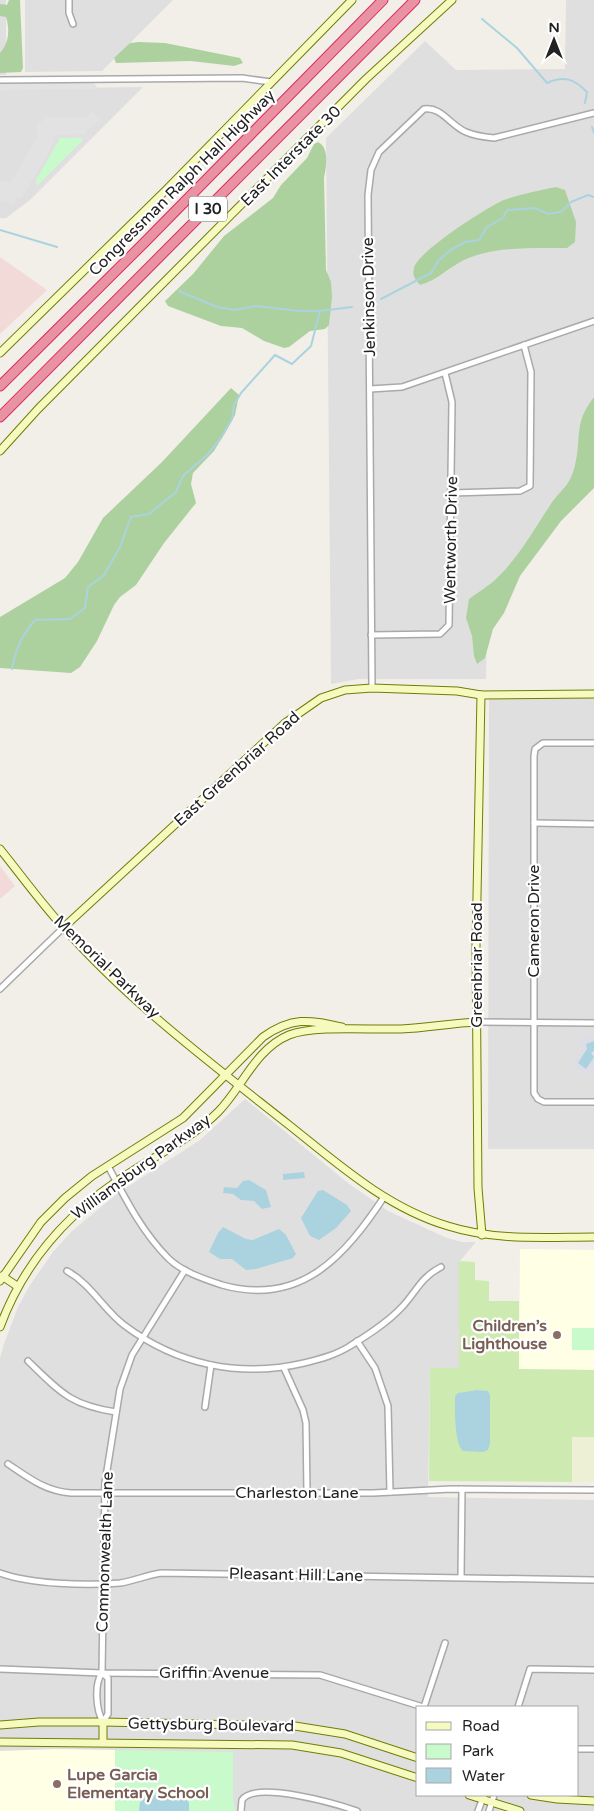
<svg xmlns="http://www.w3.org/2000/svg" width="594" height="1811" viewBox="0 0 594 1811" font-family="'Varela Round',sans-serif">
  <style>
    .residential { fill: #e0dfdf; fill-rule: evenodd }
    .commercial { fill: #f2dad9 }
    .education { fill: #ffffe5 }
    .farmland { fill: #eef0d5 }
    .grass { fill: #cdebb0 }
    .forest { fill: #add19e }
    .park { fill: #c8facc }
    .parking { fill: #e2e2e2 }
    .plaza { fill: #dddde8 }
    .water { fill: #aad3df }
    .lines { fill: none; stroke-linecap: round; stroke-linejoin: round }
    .stream { stroke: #aad3df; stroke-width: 2 }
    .street-casing { stroke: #a9a9a9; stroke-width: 8 }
    .secondary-casing { stroke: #707d05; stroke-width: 9 }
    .highway-casing { stroke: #dc2a67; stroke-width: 11 }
    .street { stroke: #fff; stroke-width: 5 }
    .secondary { stroke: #f7fabf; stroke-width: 7 }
    .highway { stroke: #e892a2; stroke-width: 9 }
    .education-dot { fill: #8d6e63; stroke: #fff; stroke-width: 2 }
    .labels { text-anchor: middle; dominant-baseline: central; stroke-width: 4.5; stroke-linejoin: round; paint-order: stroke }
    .shield { fill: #fff; stroke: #646464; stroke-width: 1 }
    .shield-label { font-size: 15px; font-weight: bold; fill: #222 }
    .street-label { font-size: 16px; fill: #222; stroke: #fff }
    .education-label { font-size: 16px; font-weight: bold; fill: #785e54; stroke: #fff; text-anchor: end }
  </style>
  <rect width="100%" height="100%" fill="#f2efe9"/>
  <g class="residential">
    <rect x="0" y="0" width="6" height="75"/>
    <polygon points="25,0 173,0 102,71 25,72"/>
    <polygon points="566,0 594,0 594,456 487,617 486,679 359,679 331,684 326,138 425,41 456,70 565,69"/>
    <polygon points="143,87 30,200 6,218 0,218 0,89"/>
    <polygon points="489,698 594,698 594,1149 488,1149"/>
    <path d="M245 1099 348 1183 388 1211 447 1238 462 1242H476L459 1262V1368H430L428 1497 594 1500V1811H0V1358L4 1344 18 1307 30 1285 53 1252 72 1231 118 1193 200 1140ZM418 1707H578V1795H418Z"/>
  </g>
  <g class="commercial">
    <polygon points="0,257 47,290 0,334"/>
    <polygon points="0,866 15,886 0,899"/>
  </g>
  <g class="education">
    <polygon points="520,1249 594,1250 594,1370 519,1369"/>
    <polygon points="55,1749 115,1750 115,1811 0,1811 0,1751"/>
  </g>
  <rect class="farmland" x="572" y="1437" width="22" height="45"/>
  <polygon class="grass" points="459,1261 475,1262 475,1280 489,1281 489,1301 519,1301 519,1369 594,1370 594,1437 572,1437 572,1482 429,1481 430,1368 459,1368"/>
  <g class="forest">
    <path d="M9 0H20L23 68 21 72 0 73V53C9 43 10 30 6 17L0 16V4L7 5Z"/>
    <polygon points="139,42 165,43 240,58 243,63 234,66 191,61 116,63 114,58 130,43"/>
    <path d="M318 142C330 148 326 167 324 178L326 270 331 282 332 297 329 325 325 329 310 331 289 347 284 348 264 341 242 328 221 326 168 306 165 301 193 274 224 236 273 198 281 185 307 158 314 144Z"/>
    <path d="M556 187 565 190 576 222 575 242 567 248C534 248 494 246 464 260 448 268 436 281 420 285 415 279 412 276 414 268 417 252 487 207 504 200 517 195 541 190 556 187Z"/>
    <polygon points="231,388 239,395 235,415 225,433 214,451 193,473 191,484 196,503 164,543 136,585 120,597 114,605 97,641 80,667 71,673 0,668 0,617 65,578 78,562 103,518 162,462"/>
    <path d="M594 397V488L561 521 520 576 504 613 493 629 485 658 477 664 474 656 472 636 466 618 469 599C478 592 489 586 497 578 518 558 533 531 549 507 559 490 570 488 575 465 582 437 573 424 594 397Z"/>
  </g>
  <g class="park">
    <polygon points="60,138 81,138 83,140 38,185 35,182"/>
    <rect x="572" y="1328" width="22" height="22"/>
    <polygon points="115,1750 233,1752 233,1798 235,1811 115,1811"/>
  </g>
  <g class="parking">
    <polygon points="0,82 94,83 98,89 0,90"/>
    <polygon points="92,111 101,120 86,130 86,134 55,135 50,150 21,199 16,197 14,204 0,200 0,182 11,182 37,137 37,122 42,122 43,117 86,117"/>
  </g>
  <polygon class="plaza" points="585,1037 594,1037 594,1041 586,1044 587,1049 578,1063 586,1069 594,1051 594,1068 589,1076 572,1065 583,1047 578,1044"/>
  <g class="water">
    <polygon points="594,1041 594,1051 591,1053 594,1057 586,1069 578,1063 587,1049 586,1044"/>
    <polygon points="304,1172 305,1178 283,1180 283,1174"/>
    <polygon points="249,1180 266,1190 271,1207 262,1209 254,1201 241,1200 233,1194 223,1193 224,1187 237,1188 243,1181"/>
    <polygon points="323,1190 347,1205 351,1211 336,1228 319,1240 310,1236 301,1218 318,1191"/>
    <polygon points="223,1227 246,1239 253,1240 279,1229 286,1235 296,1254 293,1258 256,1269 246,1270 232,1259 220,1259 209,1252 218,1233"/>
    <path d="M477 1390 488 1391 490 1395V1443L488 1450 483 1452 463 1451C454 1443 455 1408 455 1396L458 1393Z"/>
    <polygon points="155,1795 166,1799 186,1799 189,1803 189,1811 139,1811 140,1802 148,1796"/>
  </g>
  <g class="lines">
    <g class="stream">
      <path d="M482 19 517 48 547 83C564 75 574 79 587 92L585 103"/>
      <polyline points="592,127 594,133"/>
      <polyline points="0,230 57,247"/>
      <polyline points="179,291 217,307 235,310 256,306 299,311 320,311"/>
      <polyline points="381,299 431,273 439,260 452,249 465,242 479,240 487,227 503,218 507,210 535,208 548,214 561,212 571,202 588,195 594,197"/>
      <path d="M12 669C15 650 22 635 35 620L70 619 85 608 88 587 104 575 120 547 131 517 149 514 176 492 183 476 207 455 221 438 232 419 234 405 241 393 275 355 292 364 311 346 320 311 352 307"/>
    </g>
    <g class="street-casing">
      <g id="street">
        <polyline points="69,0 69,13 73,24"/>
        <polyline points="0,80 242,78 271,82"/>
        <polyline points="370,389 402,387 594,321"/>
        <polyline points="452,493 520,491 530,486 531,372 524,345"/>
        <polyline points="371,635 440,634 449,625 452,402 445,373"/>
        <path d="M372 688 368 195 371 170 379 152 424 109C441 106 451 126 466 132 475 136 484 137 494 138L594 113"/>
        <polyline points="594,743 543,743 535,749 534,756 534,1093 538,1099 544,1102 594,1102"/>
        <polyline points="534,823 594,824"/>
        <polyline points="0,989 63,928"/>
        <polyline points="477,1022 594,1023"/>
        <path d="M108 1166C125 1198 142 1232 168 1258 182 1272 204 1279 222 1285 301 1307 345 1256 384 1197"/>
        <path d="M67 1271C91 1284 103 1309 124 1325 177 1365 240 1378 304 1363 320 1359 336 1355 350 1346 368 1335 387 1323 402 1307 417 1291 420 1278 441 1267"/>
        <polyline points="357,1341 375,1368 388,1406 390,1492"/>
        <path d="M28 1361C60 1392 70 1405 116 1412"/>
        <polyline points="284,1368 303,1410 306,1423 307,1492"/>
        <polyline points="205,1407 211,1365"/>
        <path d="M8 1464C29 1478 45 1491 71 1493H373L451 1489 594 1490"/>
        <path d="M0 1573C31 1584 86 1586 120 1583 134 1581 147 1575 161 1573L594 1580"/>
        <polyline points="461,1577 462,1489"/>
        <polyline points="0,1669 102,1673 320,1675 423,1707"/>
        <path d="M102 1673 108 1678V1714L103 1722C96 1710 94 1684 102 1673L105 1483 120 1389 132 1355 185 1270"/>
        <polyline points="424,1707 445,1643"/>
        <polyline points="518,1707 530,1669 594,1670"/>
        <polyline points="578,1749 594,1749"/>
        <path d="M241 1811 242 1800C255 1780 337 1804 357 1811"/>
        <polyline points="478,1811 484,1795"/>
        <polyline points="489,1811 494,1795"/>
      </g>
    </g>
    <g class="secondary-casing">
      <g id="secondary">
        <polyline points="0,353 166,190 352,0"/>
        <polyline points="0,451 38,409 366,79 452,0"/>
        <polyline points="481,695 476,946 478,1188 482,1235"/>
        <path d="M0 849C21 875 41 903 64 928 130 1003 212 1064 289 1125 338 1164 387 1208 448 1226 495 1241 545 1237 594 1237"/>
        <polyline points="63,928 285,723 321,698 345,690 372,688 457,691 481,695 594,694"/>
        <polyline points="2,1276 17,1286"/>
        <path d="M0 1281 41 1222 65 1198 92 1176 183 1118 263 1037C293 1016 309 1020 342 1027"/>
        <path d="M0 1327C25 1259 72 1208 134 1170 163 1152 194 1136 218 1112 242 1088 255 1049 289 1035 314 1025 372 1030 401 1029 427 1028 451 1023 477 1022"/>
        <polyline points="103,1722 103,1742"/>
        <polyline points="0,1725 39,1722 103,1722 295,1726 345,1734 418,1758"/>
        <polyline points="0,1742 292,1745 341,1753 418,1778"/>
        <polyline points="469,1795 520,1811"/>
        <polyline points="531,1795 557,1799 594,1801"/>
      </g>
    </g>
    <g class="highway-casing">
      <g id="highway">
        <polyline points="0,386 144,243 383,0"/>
        <polyline points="0,417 415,0"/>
      </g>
    </g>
    <use href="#street" class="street"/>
    <use href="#secondary" class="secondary"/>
    <use href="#highway" class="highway"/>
  </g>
  <g class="education-dot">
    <circle cx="557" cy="1335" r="5"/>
    <circle cx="57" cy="1784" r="5"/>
  </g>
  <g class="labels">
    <rect class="shield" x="189" y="196.5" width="38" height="25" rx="4"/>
    <g class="shield-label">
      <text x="208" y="209">I 30</text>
    </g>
    <g class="street-label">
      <text transform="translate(291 156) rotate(-45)">East Interstate 30</text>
      <text transform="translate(182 183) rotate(-45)">Congressman Ralph Hall Highway</text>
      <text transform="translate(369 297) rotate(-91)">Jenkinson Drive</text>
      <text transform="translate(451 540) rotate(-89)">Wentworth Drive</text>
      <text transform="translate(237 769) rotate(-42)">East Greenbriar Road</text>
      <text transform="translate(534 921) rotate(-90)">Cameron Drive</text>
      <text transform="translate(477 965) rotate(-90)">Greenbriar Road</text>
      <text transform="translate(107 967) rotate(44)">Memorial Parkway</text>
      <text transform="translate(141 1167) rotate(-36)">Williamsburg Parkway</text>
      <text x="297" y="1493">Charleston Lane</text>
      <text transform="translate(105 1552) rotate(-88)">Commonwealth Lane</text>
      <text transform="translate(296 1575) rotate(1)">Pleasant Hill Lane</text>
      <text x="214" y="1673">Griffin Avenue</text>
      <text transform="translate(211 1725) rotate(1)">Gettysburg Boulevard</text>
    </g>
    <g class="education-label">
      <text x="547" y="1326">Children’s<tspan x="547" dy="18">Lighthouse</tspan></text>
      <text x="67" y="1775" text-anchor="start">Lupe Garcia<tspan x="67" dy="18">Elementary School</tspan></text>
    </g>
  </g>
  <rect x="416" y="1706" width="162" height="90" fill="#ffffff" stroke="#a7a7a7"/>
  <rect x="426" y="1722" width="25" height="8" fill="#f7fabf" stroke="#a7a7a7"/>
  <text x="462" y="1731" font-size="15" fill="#222222">Road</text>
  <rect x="426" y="1744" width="25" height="15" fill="#c8facc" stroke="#a7a7a7"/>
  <text x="462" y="1756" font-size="15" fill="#222222">Park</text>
  <rect x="426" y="1768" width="25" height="15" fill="#aad3df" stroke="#a7a7a7"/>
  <text x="462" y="1781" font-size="15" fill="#222222">Water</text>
  <g transform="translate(554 40)" stroke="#ffffff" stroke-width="4" paint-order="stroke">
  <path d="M0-4L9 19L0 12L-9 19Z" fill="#222222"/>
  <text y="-8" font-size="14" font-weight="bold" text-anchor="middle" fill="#222222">N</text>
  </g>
</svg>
